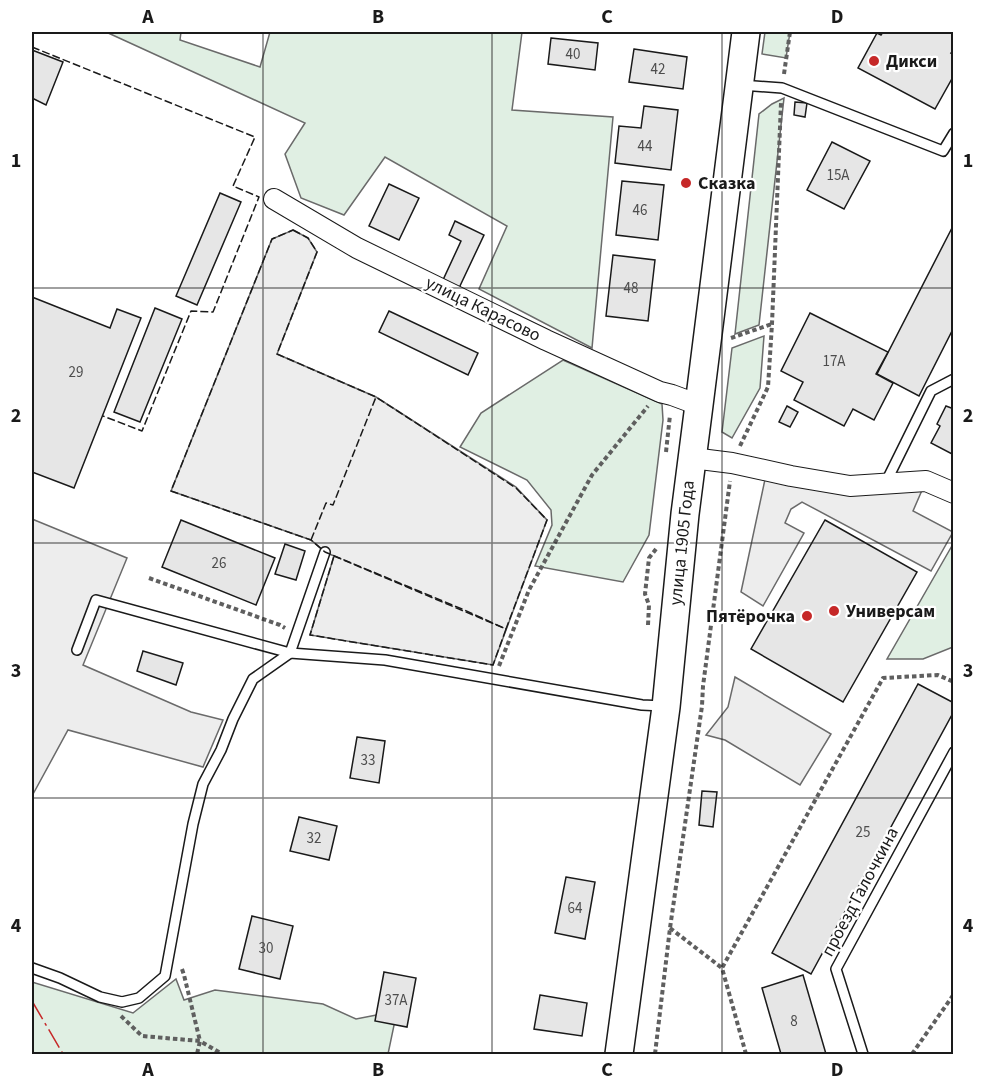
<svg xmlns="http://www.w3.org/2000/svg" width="985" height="1086" viewBox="0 0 985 1086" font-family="'Source Sans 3',sans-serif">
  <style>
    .green { fill: #e0efe3; stroke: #6a6a6a; stroke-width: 1.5 }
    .parking { fill: #ededed; stroke: #6a6a6a; stroke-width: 1.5 }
    .building { fill: #e6e6e6; stroke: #1a1a1a; stroke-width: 1.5 }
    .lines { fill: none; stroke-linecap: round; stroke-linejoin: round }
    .lane-casing { stroke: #1a1a1a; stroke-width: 12 }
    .street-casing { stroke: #1a1a1a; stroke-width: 22 }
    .secondary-casing { stroke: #1a1a1a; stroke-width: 30 }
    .path { stroke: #5f5f5f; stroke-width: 4; stroke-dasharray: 4.5 3; stroke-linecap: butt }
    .lane { stroke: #fff; stroke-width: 9 }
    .street { stroke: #fff; stroke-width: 20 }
    .secondary { stroke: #fff; stroke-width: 27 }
    .fence { stroke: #1a1a1a; stroke-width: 1.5; stroke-dasharray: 8 3; stroke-linecap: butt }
    .power { stroke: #c62828; stroke-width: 1.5; stroke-dasharray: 21 4.5 3 4.5; stroke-linecap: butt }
    .grid { fill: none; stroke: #1a1a1a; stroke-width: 1.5; stroke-opacity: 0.55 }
    .poi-dot { fill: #c62828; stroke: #fff; stroke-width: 2 }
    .labels { text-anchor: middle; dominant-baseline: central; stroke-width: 4.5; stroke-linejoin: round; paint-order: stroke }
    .number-label { font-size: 15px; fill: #4d4d4d }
    .poi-label { font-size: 18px; font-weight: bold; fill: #1a1a1a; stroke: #fff; text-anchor: start }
    .street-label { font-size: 18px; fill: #1a1a1a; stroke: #fff }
    .neatline { fill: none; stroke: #1a1a1a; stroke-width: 2 }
    .grid-label { font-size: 20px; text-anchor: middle; font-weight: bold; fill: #1a1a1a }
  </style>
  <rect width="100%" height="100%" fill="#fff"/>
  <g class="green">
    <polygon points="106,32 181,32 180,40 260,67 270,32 522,32 512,110 613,117 592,348 479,289 507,226 385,157 344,215 301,198 285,154 305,123"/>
    <polygon points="765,32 790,32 786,58 762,54"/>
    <polygon points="784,98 759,325 735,334 759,114 772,104"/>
    <polygon points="764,336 760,388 732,438 722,432 732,348"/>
    <polygon points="563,360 662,404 663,420 649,535 623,582 535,566 552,525 551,510 527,480 460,447 481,413"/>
    <polygon points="953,544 953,647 923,659 887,659"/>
    <polygon points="176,979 184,1000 215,990 323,1004 356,1019 397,1011 388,1054 32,1054 32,982 133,1013"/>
  </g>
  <g class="parking">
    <polygon points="293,230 308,238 317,252 277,354 376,397 516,487 547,520 493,665 310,635 334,556 325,552 311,540 171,491 272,239"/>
    <polygon points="767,470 791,476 926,481 913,511 953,532 931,571 802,502 791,509 785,523 804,533 763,606 741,592"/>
    <polygon points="32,519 127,558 83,665 191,712 223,720 203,767 68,730 32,796"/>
    <polygon points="735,677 831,734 800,785 725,740 706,735 728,707"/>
  </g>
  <g class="building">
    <polygon points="883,32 954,32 954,49 951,53 954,54 954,75 935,109 858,68 877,33 881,35"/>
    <polygon points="551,38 598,43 595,70 548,64"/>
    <polygon points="634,49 687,57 683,89 629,82"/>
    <polygon points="32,50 63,62 46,105 32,98"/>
    <polygon points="795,102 807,103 805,117 794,115"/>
    <polygon points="644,106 678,110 671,170 615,163 619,126 641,128"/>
    <polygon points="832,142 870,161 844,209 807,190"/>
    <polygon points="622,181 664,185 658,240 616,235"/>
    <polygon points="389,184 419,198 399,240 369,226"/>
    <polygon points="220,193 241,202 197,305 176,296"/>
    <polygon points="455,221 484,235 459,288 443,280 461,241 449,235"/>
    <polygon points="954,224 954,327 919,396 877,374"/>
    <polygon points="613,255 655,260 648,321 606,316"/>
    <polygon points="32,297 110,328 117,309 141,318 74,488 32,472"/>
    <polygon points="155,308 182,319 140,422 114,412"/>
    <polygon points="389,311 478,353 468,375 379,332"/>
    <polygon points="810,313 888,352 876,374 893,383 874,420 853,409 844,426 794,400 803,382 781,371"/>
    <polygon points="787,406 798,412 790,427 779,422"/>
    <polygon points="946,406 954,409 954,455 931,443 940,426 937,424"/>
    <polygon points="181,520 275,558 256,605 162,567"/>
    <polygon points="825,520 917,572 843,702 751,649"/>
    <polygon points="285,544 305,551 296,580 275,574"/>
    <polygon points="143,651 183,663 176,685 137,671"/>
    <polygon points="918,684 954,703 954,711 811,974 772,953"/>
    <polygon points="357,737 385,741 379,783 350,778"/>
    <polygon points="702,791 717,792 713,827 699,825"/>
    <polygon points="299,817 337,826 329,860 290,851"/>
    <polygon points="566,877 595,882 585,939 555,933"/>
    <polygon points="252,916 293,926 280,979 239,969"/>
    <polygon points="384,972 416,978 407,1027 375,1021"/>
    <polygon points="803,975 826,1054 781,1054 762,988"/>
    <polygon points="540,995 587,1003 582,1036 534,1029"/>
  </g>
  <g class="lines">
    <g class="lane-casing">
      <g id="lane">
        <polyline points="741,85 782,88 943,151 954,133"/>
        <polyline points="886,482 931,391 954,379"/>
        <polyline points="77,650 96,600 290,653 385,660 642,705 663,706"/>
        <polyline points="32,968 60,978 100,997 122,1002 139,998 165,976 193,824 203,784 221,750 233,719 253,679 290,653 325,552"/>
        <polyline points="863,1054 836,969 954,752"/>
      </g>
    </g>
    <g class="street-casing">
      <g id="street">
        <polyline points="274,199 357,248 546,340 660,392 672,395 699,405"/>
        <polyline points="692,458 732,463 791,476 850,486 926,481 954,493"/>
      </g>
    </g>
    <g class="secondary-casing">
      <polyline id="secondary" points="619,1054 666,707 685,514 699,405 746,32"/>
    </g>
    <g class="path">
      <polyline points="784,74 790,32"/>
      <polyline points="731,338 772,324"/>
      <polyline points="740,446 768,387 772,324 781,103"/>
      <polyline points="666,452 670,415"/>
      <polyline points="149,578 280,625 285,628"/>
      <polyline points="648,625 649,605 645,594 649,558 656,549"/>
      <polyline points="499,666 529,590 592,475 648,406"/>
      <polyline points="670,928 722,968"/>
      <polyline points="182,969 184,975 200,1041 197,1054"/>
      <polyline points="121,1016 142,1036 200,1041 222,1054"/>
      <polyline points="655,1054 670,928 702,706 703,686 730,481"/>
      <polyline points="746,1054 722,968 883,678 938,675 954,682"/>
      <polyline points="912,1054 954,994"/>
    </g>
    <use href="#lane" class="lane"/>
    <use href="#street" class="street"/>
    <use href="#secondary" class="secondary"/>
    <g class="fence">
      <polyline points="32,47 255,137 233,186 259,197 213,312 191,311 142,431 103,416"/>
      <polygon points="293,230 308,238 317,252 277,354 376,397 516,488 547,520 506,629 462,609 325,552 311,540 171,491 272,239"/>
      <polyline points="311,540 326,503 333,505 376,397"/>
      <polygon points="334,556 506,629 493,665 310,635"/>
    </g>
    <polyline class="power" points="32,1001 63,1054"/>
  </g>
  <path class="grid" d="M263 32V1054M492 32V1054M722 32V1054M32 288H954M32 543H954M32 798H954"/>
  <g class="poi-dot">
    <circle cx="874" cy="61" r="6"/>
    <circle cx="686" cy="183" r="6"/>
    <circle cx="834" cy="611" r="6"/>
    <circle cx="807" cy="616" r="6"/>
  </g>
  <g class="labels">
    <g class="number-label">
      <text x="573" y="54">40</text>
      <text x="658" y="69">42</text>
      <text x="645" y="146">44</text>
      <text x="838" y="175">15А</text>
      <text x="640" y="210">46</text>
      <text x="631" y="288">48</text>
      <text x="834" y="361">17А</text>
      <text x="76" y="372">29</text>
      <text x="219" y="563">26</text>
      <text x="368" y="760">33</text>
      <text x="863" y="832">25</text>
      <text x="314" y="838">32</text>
      <text x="575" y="908">64</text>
      <text x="266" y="948">30</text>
      <text x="396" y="1000">37А</text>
      <text x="794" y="1021">8</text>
    </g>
    <g class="poi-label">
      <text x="886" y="61">Дикси</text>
      <text x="698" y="183">Сказка</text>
      <text x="846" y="611">Универсам</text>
      <text x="795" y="616" text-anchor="end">Пятёрочка</text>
    </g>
    <g class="street-label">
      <text transform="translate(483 309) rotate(26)">улица Карасово</text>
      <text transform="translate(682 543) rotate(-84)">улица 1905 Года</text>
      <text transform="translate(860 892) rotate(-62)">проезд Галочкина</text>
    </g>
  </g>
  <rect width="985" height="1086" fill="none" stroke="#ffffff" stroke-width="66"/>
  <rect x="33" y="33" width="919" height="1020" class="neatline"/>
  <g class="grid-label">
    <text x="148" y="23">A</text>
    <text x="378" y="23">B</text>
    <text x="607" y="23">C</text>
    <text x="837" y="23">D</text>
    <text x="16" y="167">1</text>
    <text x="968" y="167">1</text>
    <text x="16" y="422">2</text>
    <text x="968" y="422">2</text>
    <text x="16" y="677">3</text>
    <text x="968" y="677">3</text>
    <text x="16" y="932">4</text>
    <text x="968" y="932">4</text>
    <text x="148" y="1076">A</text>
    <text x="378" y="1076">B</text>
    <text x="607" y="1076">C</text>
    <text x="837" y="1076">D</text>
  </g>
</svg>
